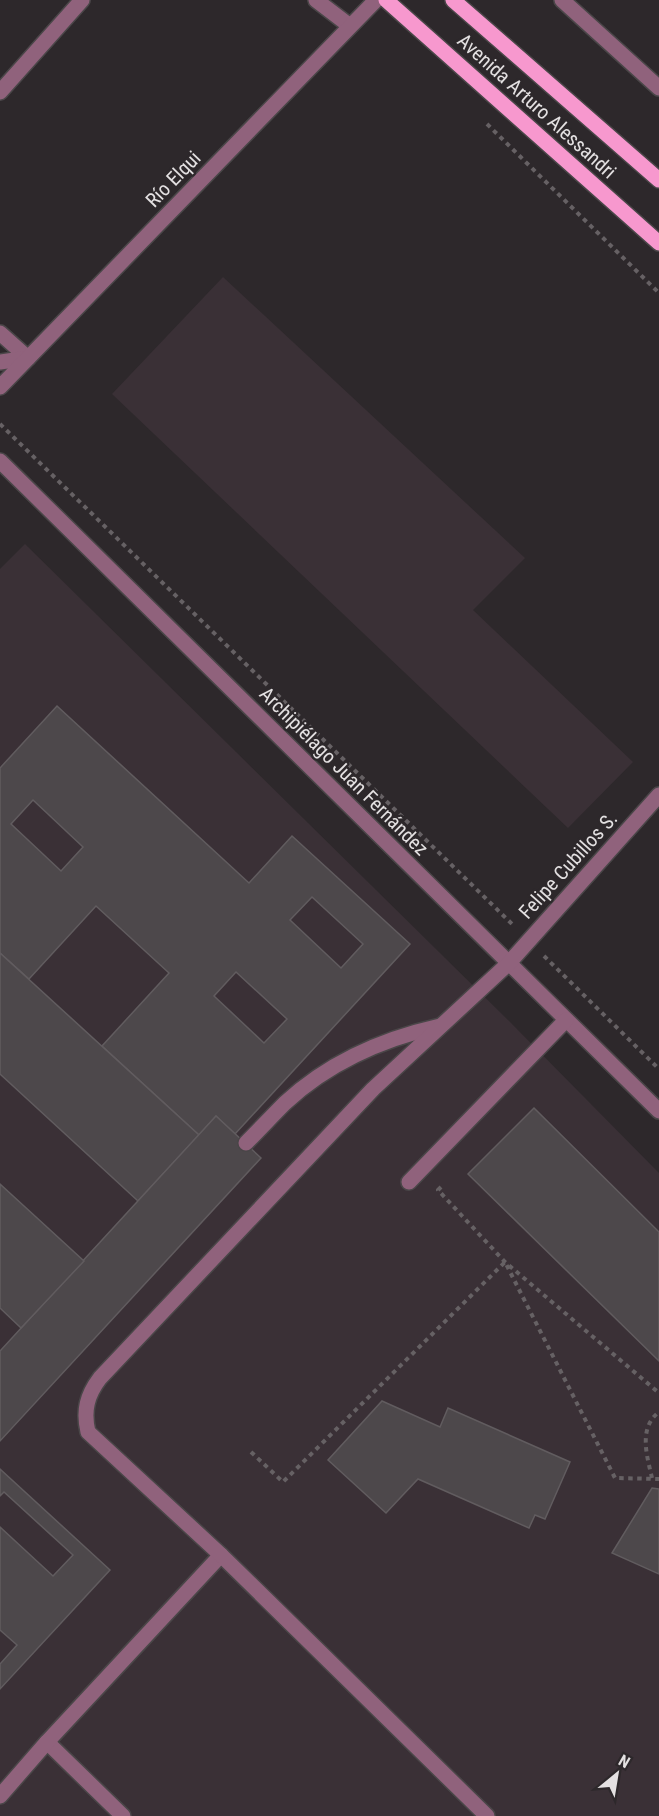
<svg xmlns="http://www.w3.org/2000/svg" width="659" height="1816" viewBox="0 0 659 1816" font-family="'Roboto Condensed',sans-serif">
  <style>
    .built { fill: #3a3036 }
    .building { fill: #4d484b; stroke: #615c5f; stroke-width: 1.5; fill-rule: evenodd }
    .lines { fill: none; stroke-linecap: round; stroke-linejoin: round }
    .minor-casing { stroke: #4a4648; stroke-width: 18 }
    .major-casing { stroke: #4a4648; stroke-width: 18 }
    .path { stroke: #666164; stroke-width: 4; stroke-dasharray: 4.5 4.5; stroke-linecap: butt }
    .minor { stroke: #90627c; stroke-width: 15 }
    .major { stroke: #f798ce; stroke-width: 15 }
    .labels { text-anchor: middle; dominant-baseline: central; stroke-width: 4.5; stroke-linejoin: round; paint-order: stroke }
    .street-label { font-size: 20px; fill: #e4e1e2; stroke: #2d282b }
  </style>
  <rect width="100%" height="100%" fill="#2d282b"/>
  <g class="built">
    <polygon points="223,277 525,558 473,610 633,762 568,828 112,394"/>
    <polygon points="25,544 510,1022 659,1173 659,1816 0,1816 0,569"/>
  </g>
  <g class="building">
    <path d="M57 706 249 883 292 836 410 944 235 1134 216 1116 199 1135 102 1046 169 973 96 906 29 979 0 953V768ZM33 800 83 847 61 871 11 824ZM312 897 363 944 341 968 290 920ZM236 972 287 1019 264 1043 214 996Z"/>
    <polygon points="0,953 199,1135 138,1201 0,1074"/>
    <polygon points="534,1108 659,1232 659,1361 468,1174"/>
    <polygon points="216,1116 261,1158 0,1441 0,1351"/>
    <polygon points="0,1184 84,1261 21,1328 0,1308"/>
    <polygon points="382,1401 440,1427 448,1408 570,1462 545,1519 535,1515 529,1528 418,1479 386,1513 328,1460"/>
    <polygon points="0,1469 110,1570 0,1689 0,1664 17,1645 0,1630 0,1527 53,1576 73,1555 4,1492 0,1496"/>
    <polygon points="652,1488 659,1489 659,1574 612,1553"/>
  </g>
  <g class="lines">
    <g class="minor-casing">
      <g id="minor">
        <polyline points="316,0 350,26"/>
        <polyline points="562,0 659,88"/>
        <polyline points="0,92 82,0"/>
        <polyline points="0,333 28,358"/>
        <polyline points="0,362 28,358"/>
        <polyline points="0,387 376,0"/>
        <polyline points="0,461 659,1111"/>
        <path d="M246 1143C259 1130 272 1116 285 1103 329 1062 382 1039 440 1026"/>
        <polyline points="409,1182 566,1020"/>
        <polyline points="47,1742 123,1816"/>
        <polyline points="0,1796 47,1742 221,1555"/>
        <path d="M487 1816 221 1555 88 1432C83 1411 87 1395 100 1378L373 1089 509 963 659 795"/>
      </g>
    </g>
    <g class="major-casing">
      <g id="major">
        <polyline points="386,0 659,243"/>
        <polyline points="453,0 659,180"/>
      </g>
    </g>
    <g class="path">
      <polyline points="487,124 659,293"/>
      <polyline points="0,424 513,925"/>
      <polyline points="544,956 659,1069"/>
      <polyline points="441,1187 438,1190 505,1262 659,1393"/>
      <polyline points="251,1452 283,1482 505,1262 615,1478 659,1479"/>
      <path d="M652 1478C647 1456 638 1428 659 1412"/>
    </g>
    <use href="#minor" class="minor"/>
    <use href="#major" class="major"/>
  </g>
  <g class="labels">
    <g class="street-label">
      <text transform="translate(537 106) rotate(42)">Avenida Arturo Alessandri</text>
      <text transform="translate(173 179) rotate(-46)">Río Elqui</text>
      <text transform="translate(344 771) rotate(45)">Archipiélago Juan Fernández</text>
      <text transform="translate(568 865) rotate(-48)">Felipe Cubillos S.</text>
    </g>
  </g>
  <g transform="translate(617 1774) rotate(30)" stroke="#2d282b" stroke-width="4.5" paint-order="stroke">
  <path d="M0-4.5L10 22L0 15L-10 22Z" fill="#e4e1e2"/>
  <text y="-9" font-size="16" font-weight="bold" text-anchor="middle" fill="#e4e1e2">N</text>
  </g>
</svg>
